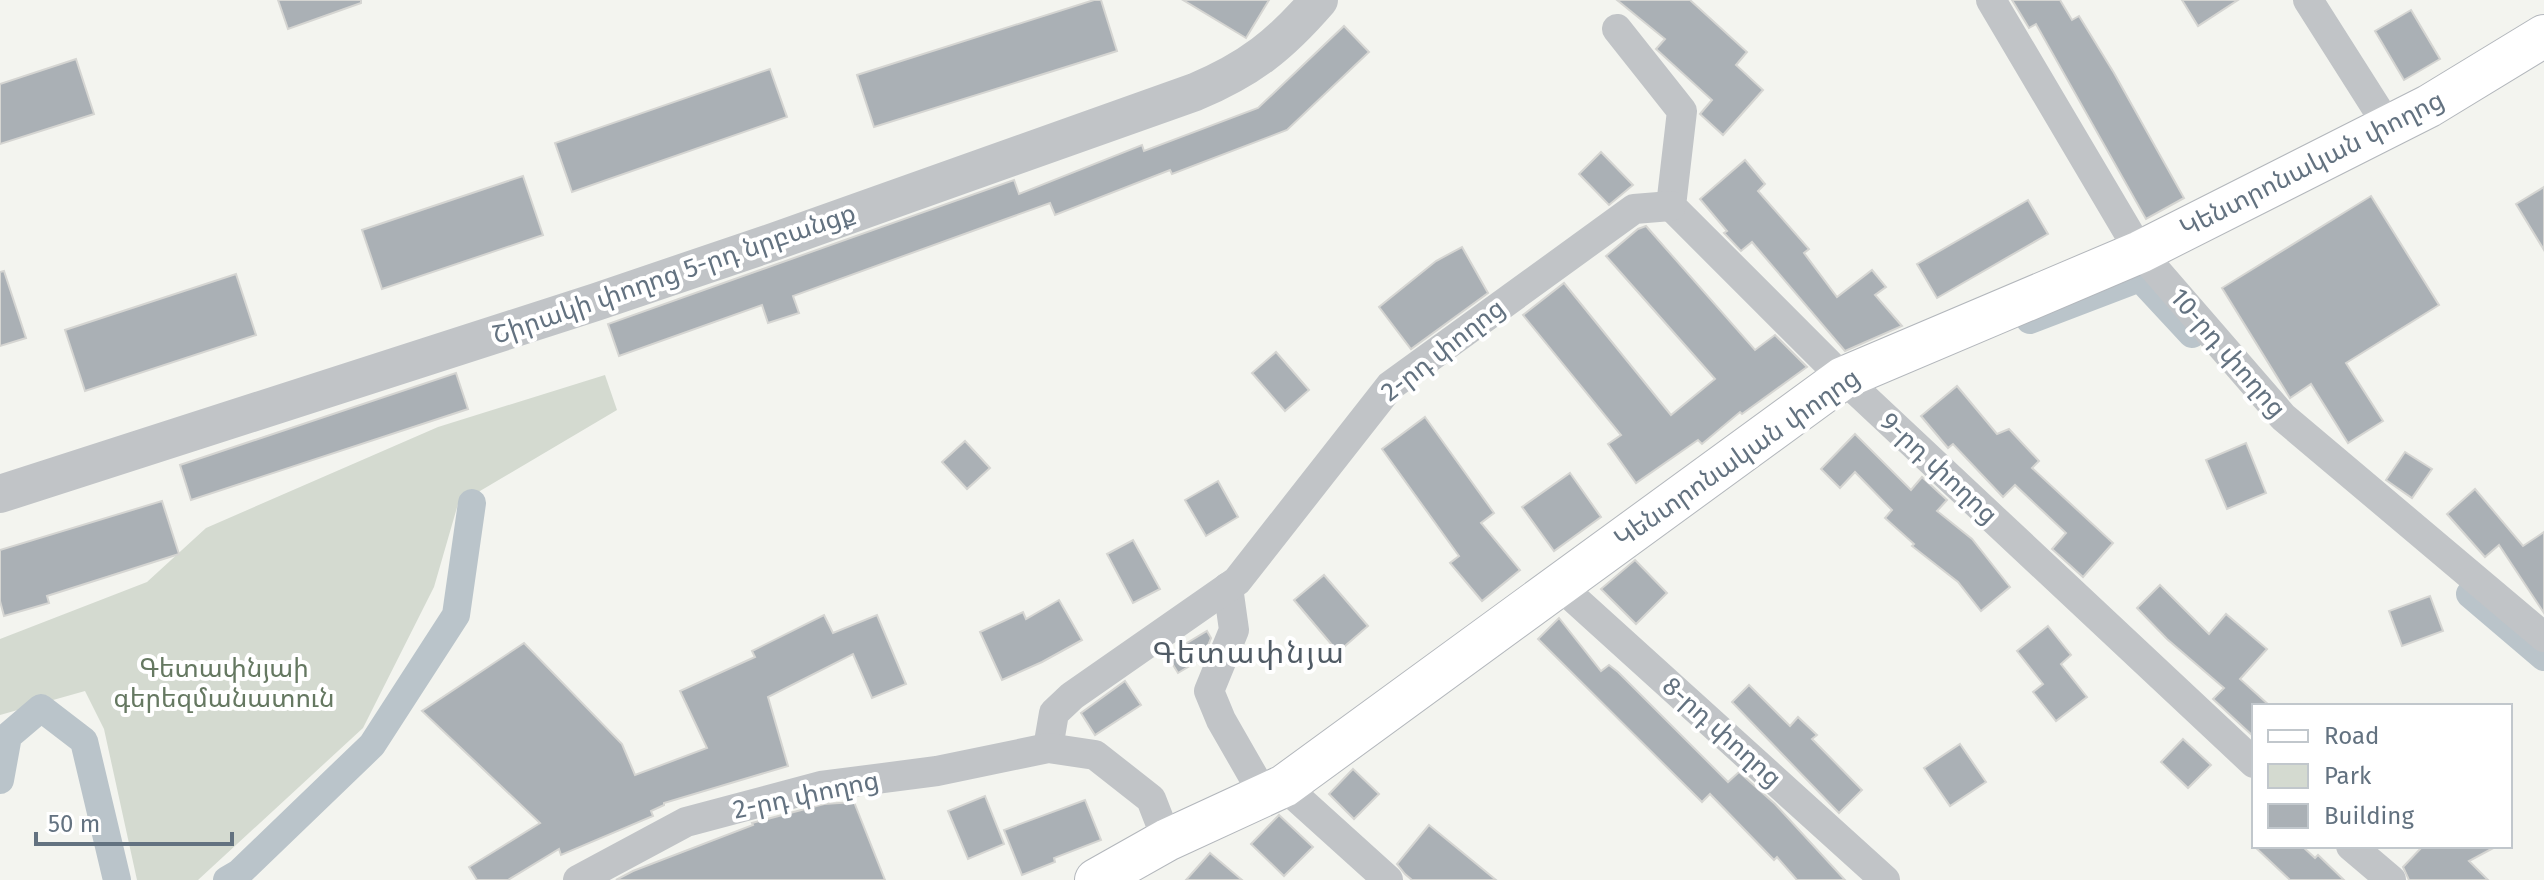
<svg xmlns="http://www.w3.org/2000/svg" width="2544" height="880" viewBox="0 0 2544 880" font-family="'Fira Sans','Noto Sans Armenian',sans-serif">
  <style>
    .green { fill: #d4dad0 }
    .lines { fill: none; stroke-linecap: round; stroke-linejoin: round }
    .canal { stroke: #bac4ca; stroke-width: 28 }
    .building { fill: #aab0b5; stroke: #d5d5d2; stroke-width: 2 }
    .secondary-casing { stroke: #b3b7bc; stroke-width: 44 }
    .minor { stroke: #c1c4c7; stroke-width: 30 }
    .tertiary { stroke: #c1c4c7; stroke-width: 38 }
    .secondary { stroke: #fff; stroke-width: 42 }
    .labels { text-anchor: middle; dominant-baseline: central; stroke-width: 8; stroke-linejoin: round; paint-order: stroke }
    .street-label { font-size: 26px; fill: #637280; stroke: #fff }
    .park-label { font-size: 26px; fill: #657861; stroke: #fff }
    .quarter-label { font-size: 30px; letter-spacing: 2px; fill: #505b65; stroke: #fff }
  </style>
  <rect width="100%" height="100%" fill="#f3f4ef"/>
  <polygon class="green" points="605,375 617,410 458,504 434,587 363,728 198,880 137,880 104,729 85,691 0,715 0,639 147,582 206,528 438,427"/>
  <g class="lines">
    <g class="canal">
      <polyline points="2030,320 2140,278 2192,334"/>
      <polyline points="2470,594 2544,657"/>
      <polyline points="0,780 8,736 41,708 84,741 117,880"/>
      <polyline points="227,880 239,873 372,745 456,615 472,503"/>
    </g>
  </g>
  <g class="building">
    <polygon points="278,0 361,0 361,3 288,29"/>
    <polygon points="1094,0 1101,0 1117,51 874,127 857,75"/>
    <polygon points="1183,0 1269,0 1246,38"/>
    <polygon points="1617,0 1690,0 1747,52 1736,65 1763,90 1723,135 1700,114 1712,100 1656,49 1665,39"/>
    <polygon points="2012,0 2060,0 2072,20 2079,16 2114,73 2184,198 2146,219 2036,24 2029,28"/>
    <polygon points="2182,0 2238,0 2198,26"/>
    <polygon points="2411,10 2440,59 2404,80 2375,31"/>
    <polygon points="1344,26 1369,52 1287,130 1172,174 1170,170 1055,215 1050,203 793,296 799,313 768,323 762,305 619,356 608,324 1014,180 1019,194 1142,145 1144,151 1258,108"/>
    <polygon points="76,59 94,114 0,144 0,84"/>
    <polygon points="770,69 787,117 572,192 555,143"/>
    <polygon points="1601,152 1633,185 1609,205 1579,174"/>
    <polygon points="1745,160 1765,184 1758,191 1809,249 1804,253 1837,297 1872,270 1886,287 1875,295 1902,326 1845,351 1752,242 1741,251 1724,233 1727,231 1700,199"/>
    <polygon points="523,176 543,235 382,289 362,230"/>
    <polygon points="2544,187 2544,250 2516,204"/>
    <polygon points="2371,196 2439,305 2346,363 2383,421 2348,443 2311,384 2290,398 2222,288"/>
    <polygon points="2028,200 2048,234 1937,298 1917,264"/>
    <polygon points="1646,226 1755,350 1775,335 1807,367 1742,414 1740,412 1702,444 1698,440 1636,483 1608,444 1621,435 1523,315 1564,283 1671,415 1715,379 1606,256 1638,229"/>
    <polygon points="1462,247 1488,293 1411,349 1379,307 1436,261"/>
    <polygon points="4,271 26,338 0,346 0,272"/>
    <polygon points="236,274 256,335 85,391 65,330"/>
    <polygon points="1276,352 1309,390 1285,411 1252,373"/>
    <polygon points="456,373 468,409 191,500 180,465"/>
    <polygon points="1957,386 1997,434 2009,429 2039,461 2032,468 2113,543 2083,577 2052,549 2066,533 2015,485 2003,497 1953,444 1948,448 1921,416"/>
    <polygon points="1425,417 1494,513 1481,523 1520,570 1482,601 1450,563 1459,556 1382,449"/>
    <polygon points="1855,434 1911,490 1922,477 1947,500 1937,511 1972,539 2010,587 1981,611 1958,582 1912,546 1914,544 1885,518 1892,510 1855,472 1840,488 1821,469"/>
    <polygon points="965,441 990,468 967,489 942,462"/>
    <polygon points="2246,443 2266,493 2227,509 2206,460"/>
    <polygon points="2405,452 2432,469 2412,498 2386,480"/>
    <polygon points="1570,473 1601,517 1554,551 1522,507"/>
    <polygon points="1218,481 1238,517 1206,536 1185,500"/>
    <polygon points="2475,489 2523,546 2544,532 2544,613 2499,545 2485,557 2447,514"/>
    <polygon points="162,501 179,554 47,596 49,603 4,616 0,601 0,550"/>
    <polygon points="1133,540 1160,589 1133,603 1107,554"/>
    <polygon points="1635,560 1667,593 1636,624 1601,589"/>
    <polygon points="1324,575 1368,626 1338,652 1294,600"/>
    <polygon points="2160,585 2209,634 2226,614 2267,649 2240,679 2270,706 2254,706 2254,737 2213,699 2224,688 2167,639 2137,608"/>
    <polygon points="2430,596 2443,631 2402,646 2389,611"/>
    <polygon points="1059,600 1082,640 1042,662 1002,680 980,632 1023,612 1026,619"/>
    <polygon points="824,615 833,633 877,615 906,684 872,698 853,654 768,697 788,766 664,803 664,805 651,811 653,816 561,855 559,849 508,880 477,880 469,867 540,823 422,711 524,643 622,744 635,775 707,748 680,691 755,657 752,651"/>
    <polygon points="1559,618 1601,671 1609,665 1618,672 1728,782 1739,772 1775,804 1845,880 1797,880 1777,857 1774,860 1710,794 1702,802 1538,639"/>
    <polygon points="2048,626 2071,655 2061,664 2087,697 2056,721 2033,692 2043,684 2017,651"/>
    <polygon points="1207,631 1211,638 1203,658 1178,673 1167,655"/>
    <polygon points="1125,681 1141,705 1095,735 1081,713"/>
    <polygon points="1749,685 1790,726 1798,717 1817,735 1812,739 1862,790 1839,813 1732,702"/>
    <polygon points="2183,739 2211,765 2188,788 2161,762"/>
    <polygon points="1960,744 1986,782 1950,806 1924,768"/>
    <polygon points="1353,769 1379,794 1354,819 1329,794"/>
    <polygon points="985,796 1004,844 968,859 948,811"/>
    <polygon points="1085,800 1101,840 1054,858 1055,862 1022,875 1004,830"/>
    <polygon points="854,802 885,880 616,880 633,871 753,825 752,823 824,804"/>
    <polygon points="1279,815 1313,847 1284,876 1251,844"/>
    <polygon points="1429,825 1496,880 1412,880 1405,874 1397,864"/>
    <polygon points="2254,846 2302,846 2315,858 2318,855 2344,880 2290,880"/>
    <polygon points="2423,846 2497,846 2469,861 2488,880 2409,880 2403,867"/>
    <polygon points="1210,853 1242,880 1186,880"/>
  </g>
  <g class="lines">
    <g class="secondary-casing">
      <polyline id="secondary" points="1096,880 1167,840 1284,786 1843,378 2140,252 2429,106 2544,36"/>
    </g>
    <g class="minor">
      <polyline points="1991,0 2140,252 2283,417 2544,637"/>
      <polyline points="2308,0 2388,126"/>
      <polyline points="1617,29 1682,111 1671,206 1843,378 2254,763"/>
      <polyline points="1558,584 1885,880"/>
      <polyline points="1228,587 1234,630 1209,691 1221,720 1264,795"/>
      <polyline points="1048,748 1054,713 1072,696 1237,581 1390,386 1634,209 1671,206"/>
      <polyline points="1284,786 1388,880"/>
      <polyline points="2351,846 2391,880"/>
      <polyline points="578,880 686,822 821,786 937,771 1048,748 1095,755 1151,799 1167,840"/>
    </g>
    <path class="tertiary" d="M0 494 596 302 776 241 1195 92C1250 69 1280 45 1319 0"/>
    <use href="#secondary" class="secondary"/>
  </g>
  <g class="labels">
    <g class="street-label">
      <text transform="translate(2312 164) rotate(-27)">Կենտրոնական փողոց</text>
      <text transform="translate(674 274) rotate(-19)">Շիրակի փողոց 5-րդ նրբանցք</text>
      <text transform="translate(1443 350) rotate(-38)">2-րդ փողոց</text>
      <text transform="translate(2228 353) rotate(49)">10-րդ փողոց</text>
      <text transform="translate(1737 458) rotate(-35)">Կենտրոնական փողոց</text>
      <text transform="translate(1939 468) rotate(43)">9-րդ փողոց</text>
      <text transform="translate(1722 732) rotate(42)">8-րդ փողոց</text>
      <text transform="translate(806 795) rotate(-12)">2-րդ փողոց</text>
    </g>
    <g class="park-label">
      <text x="224" y="668">Գետափնյաի<tspan x="224" dy="30">գերեզմանատուն</tspan></text>
    </g>
    <g class="quarter-label">
      <text x="1249" y="653">Գետափնյա</text>
    </g>
  </g>
  <rect x="2252" y="704" width="260" height="144" fill="#ffffff" stroke="#c1c7cc" stroke-width="2"/>
  <rect x="2268" y="730" width="40" height="12" fill="#ffffff" stroke="#c1c7cc" stroke-width="2"/>
  <text x="2324" y="744" font-size="24" fill="#637280">Road</text>
  <rect x="2268" y="764" width="40" height="24" fill="#d4dad0" stroke="#c1c7cc" stroke-width="2"/>
  <text x="2324" y="784" font-size="24" fill="#637280">Park</text>
  <rect x="2268" y="804" width="40" height="24" fill="#aab0b5" stroke="#c1c7cc" stroke-width="2"/>
  <text x="2324" y="824" font-size="24" fill="#637280">Building</text>
  <path d="M36 832v12h196v-12" fill="none" stroke="#637280" stroke-width="4"/>
  <text x="48" y="832" font-size="24" fill="#637280" stroke="#ffffff" stroke-width="6" paint-order="stroke">50 m</text>
</svg>
